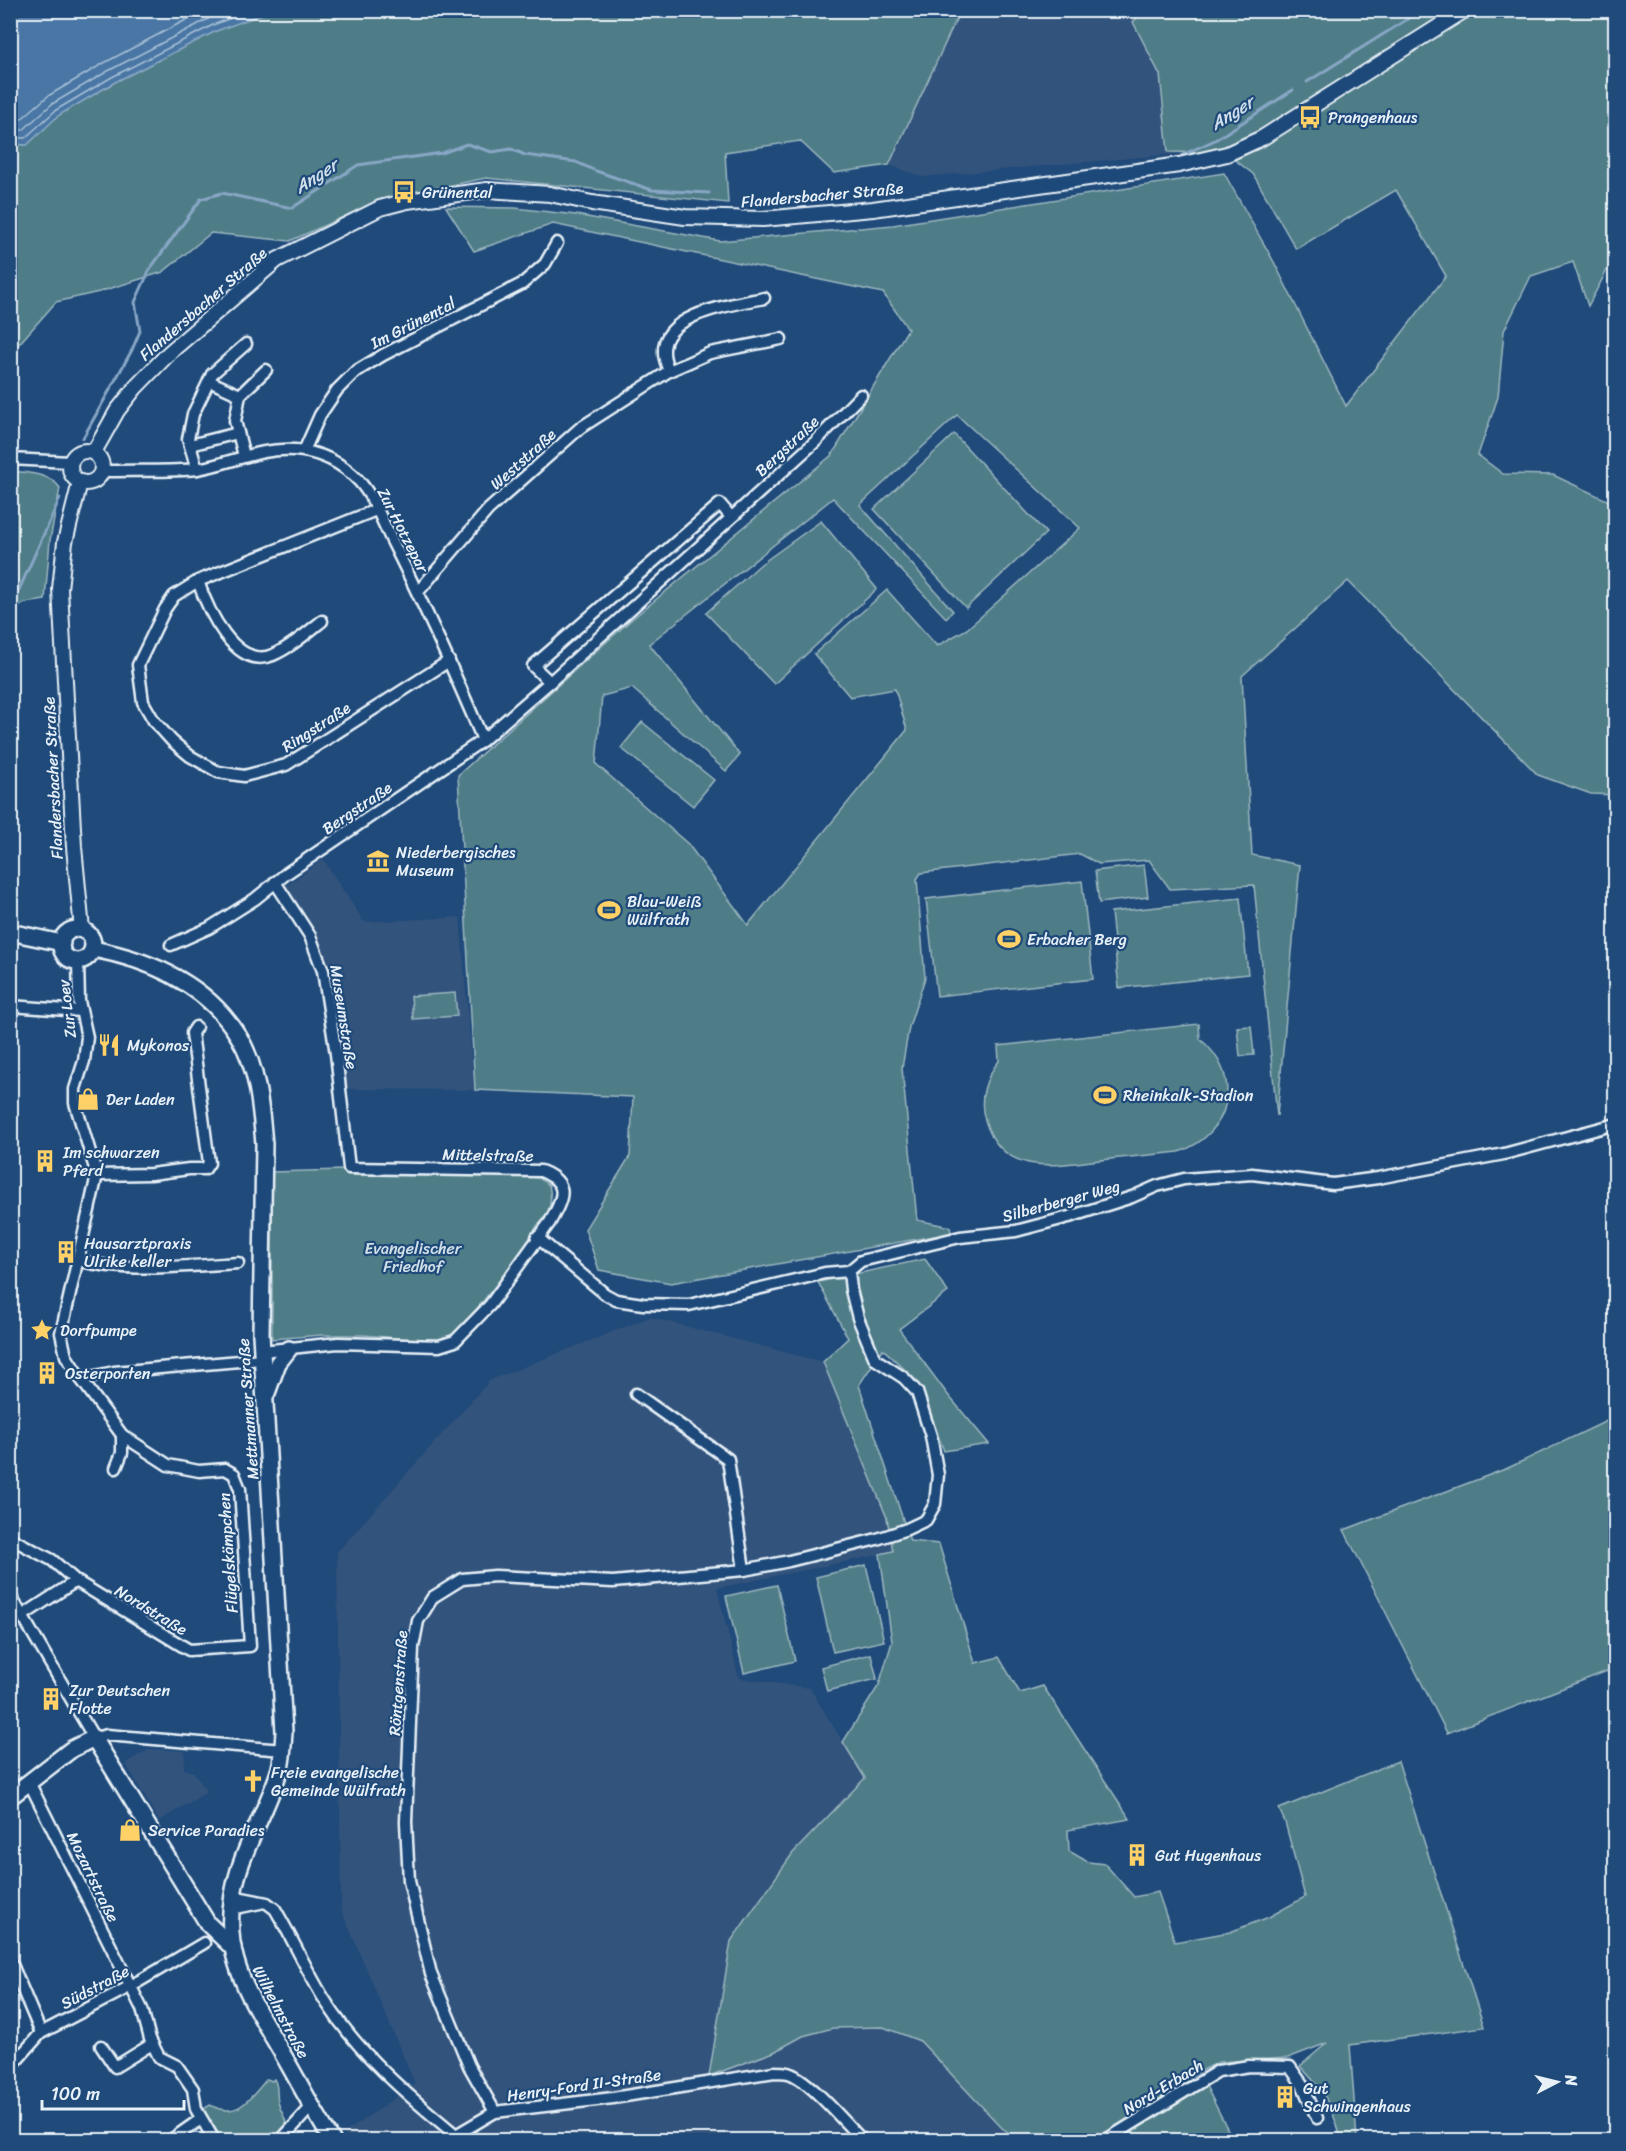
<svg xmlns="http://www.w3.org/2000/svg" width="1626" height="2151" viewBox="0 0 1626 2151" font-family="Sriracha,sans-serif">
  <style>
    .built { fill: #32537c }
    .green { fill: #4f7d87; stroke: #9cb7c0; stroke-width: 1.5; fill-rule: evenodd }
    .water { fill: #4876a4; stroke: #88a7c6; stroke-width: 1.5 }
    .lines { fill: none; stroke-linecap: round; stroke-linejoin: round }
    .shore { stroke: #a8c0d6; stroke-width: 1.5 }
    .stream { stroke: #88a7c6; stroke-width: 3 }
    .minor-casing { stroke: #e8f1f8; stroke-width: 15 }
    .tertiary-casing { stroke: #e8f1f8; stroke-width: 18 }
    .secondary-casing { stroke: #e8f1f8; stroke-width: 20 }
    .minor { stroke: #1f4a7a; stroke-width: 10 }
    .tertiary { stroke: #1f4a7a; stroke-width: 14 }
    .secondary { stroke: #1f4a7a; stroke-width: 15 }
    .labels { text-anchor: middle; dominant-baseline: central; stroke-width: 4.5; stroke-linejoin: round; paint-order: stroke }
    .poi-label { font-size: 16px; fill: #e8f1f8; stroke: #1f4a7a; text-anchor: start }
    .street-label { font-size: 16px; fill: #e8f1f8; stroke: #1f4a7a }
    .park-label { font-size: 16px; fill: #d1e0e7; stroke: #1f4a7a }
    .water-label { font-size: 18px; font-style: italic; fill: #d0dfeb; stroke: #1f4a7a }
  </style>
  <rect width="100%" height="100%" fill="#1f4a7a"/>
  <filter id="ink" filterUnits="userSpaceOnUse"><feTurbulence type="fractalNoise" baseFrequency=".0167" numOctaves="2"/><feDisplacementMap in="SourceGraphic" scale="12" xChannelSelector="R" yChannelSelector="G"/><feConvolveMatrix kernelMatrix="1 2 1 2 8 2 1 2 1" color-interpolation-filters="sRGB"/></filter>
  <g filter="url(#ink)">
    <g class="built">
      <polygon points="960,11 1442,11 1218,150 922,177 889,165"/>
      <polygon points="323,859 364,922 460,917 474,1090 344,1089 319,947 286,886"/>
      <polygon points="650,1317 823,1362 887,1518 893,1552 717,1588 739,1678 810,1688 865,1778 793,1853 709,2076 774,2052 803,2036 833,2028 883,2027 920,2041 1002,2128 1020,2140 349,2140 344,2133 415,2084 341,1909 337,1552 490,1380"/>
      <polygon points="150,1749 185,1751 184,1769 194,1772 207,1792 159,1821 125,1763"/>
    </g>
    <g class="green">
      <polygon points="271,10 960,11 889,165 834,173 800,141 725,152 728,203 486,178 383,199 290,241 211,233 163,272 99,292 56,302 11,353 11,144 27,145 59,115 115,82 216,31"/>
      <path d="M1145 10 1615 11V255L1588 306 1573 262 1531 276 1504 331 1498 397 1478 455 1503 474 1553 475 1613 503 1615 502V795L1591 794 1538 775 1348 581 1242 676 1252 855 1300 865 1277 1116 1254 885 1170 889 1149 860 1099 864 1080 854 921 873 917 879 925 978 909 1027 902 1068 917 1220 950 1227 951 1233 671 1283 599 1270 585 1229 630 1156 633 1097 475 1090 458 775 632 619 832 455 908 329 883 293 553 224 474 251 446 207 515 208 576 215 720 241 893 225 1224 173 1274 262 1346 406 1446 276 1396 190 1296 249 1253 174 1226 153 1168 152 1160 75 1133 22ZM957 415 1080 528 967 629 937 646 887 590 814 654 850 697 895 689 907 730 748 925 688 844 596 764 602 696 632 688 726 771 740 755 649 644 833 498 946 618 953 611 860 505Z"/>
      <polygon points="954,434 1046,533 966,608 874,509"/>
      <path d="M11 471C27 473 50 473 60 488L50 540 45 600 25 603 11 611Z"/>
      <polygon points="821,521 877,589 774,684 706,613 761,564"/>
      <polygon points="642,722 714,780 693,806 621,748"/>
      <polygon points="1144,865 1148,897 1099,903 1095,871"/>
      <polygon points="1082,881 1093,979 937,996 926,899"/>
      <polygon points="1240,898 1248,974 1119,988 1111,912"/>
      <polygon points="455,993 457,1016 413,1019 411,996"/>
      <path d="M1199 1024 1200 1039C1244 1075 1232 1134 1179 1152 1153 1155 1127 1157 1101 1160 1056 1165 1002 1178 985 1120 978 1098 986 1077 999 1061L998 1046Z"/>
      <polygon points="1251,1026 1254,1055 1240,1056 1237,1027"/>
      <path d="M343 1170 348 1175 525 1176 539 1178 549 1185C557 1220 533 1218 531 1242L458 1332 440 1339 420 1340 363 1335H322L272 1339V1172Z"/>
      <polygon points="925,1259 948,1292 899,1329 948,1395 989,1444 944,1451 917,1381 883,1349 859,1385 910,1541 939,1544 975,1663 999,1657 1020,1693 1043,1686 1130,1819 1068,1830 1069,1851 1088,1862 1105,1864 1134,1897 1158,1892 1175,1942 1230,1932 1269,1917 1305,1897 1285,1822 1279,1809 1398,1761 1484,2027 1350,2045 1357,2140 1341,2140 1337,2124 1322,2090 1300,2066 1327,2043 1288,2058 1219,2062 1183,2080 1205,2084 1233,2140 1020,2140 1002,2128 920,2041 883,2027 833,2028 803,2036 774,2052 709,2076 731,1941 793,1853 865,1778 843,1742 879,1685 892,1642 880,1554 893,1551 887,1518 823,1362 848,1338 818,1282"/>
      <polygon points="1615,1417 1615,1668 1447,1733 1344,1530 1508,1468"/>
      <polygon points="866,1565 884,1641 833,1652 816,1577"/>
      <polygon points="777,1585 795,1661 744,1673 726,1596"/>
      <polygon points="871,1654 877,1679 827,1691 821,1667"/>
      <path d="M267 2079 272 2081 274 2079C279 2087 276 2093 278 2102 284 2124 294 2119 274 2140H220L217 2131 202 2110 210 2105C238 2120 249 2099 267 2079Z"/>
    </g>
    <polygon class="water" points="10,11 11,10 271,11 216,31 115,82 59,115 27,145 11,144"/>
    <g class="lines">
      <g class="shore">
        <polyline points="10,121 19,121 48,96 104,63 205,10"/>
        <polyline points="10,130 23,130 52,104 108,71 210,18 229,10"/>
        <polyline points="10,138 25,138 56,110 112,77 213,25 251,10"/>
      </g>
      <g class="stream">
        <polyline points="1307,82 1422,10"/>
        <polyline points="1182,155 1215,140 1293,90"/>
        <polyline points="83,438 132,350 140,331 135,302 150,269 201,199 222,193 292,208 358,165 442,153 467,144 492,152 511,149 525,155 576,162 596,171 652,190 709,193"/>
        <polyline points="10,610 60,498"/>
      </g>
      <g class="minor-casing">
        <g id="minor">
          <path d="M669 371C667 366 664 359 664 353 661 313 736 304 764 298"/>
          <polyline points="209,381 212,374 246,344"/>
          <polyline points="240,395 266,370"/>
          <polyline points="190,445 238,433"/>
          <polyline points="304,451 320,415 337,390 355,372 383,355 522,284 545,264 557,243"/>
          <polyline points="10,459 70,462"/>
          <polyline points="197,469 188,439 193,414 209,381 240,395 235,421 244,456"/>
          <path d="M102 470 110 471C138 470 168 472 197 469 230 464 260 447 295 450 320 452 342 463 359 481 375 499 383 524 394 545 426 609 455 674 483 740"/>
          <polyline points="376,510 198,581 174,596 165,609 138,665 143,702 154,721 172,741 190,756 218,772 244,776 286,765 449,661"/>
          <path d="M198 581C207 608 235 671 273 655 291 647 307 633 322 621"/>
          <polyline points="418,592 488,510 580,428 669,371 710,353 781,339"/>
          <polyline points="550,682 533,666 720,504 731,517"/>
          <polyline points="171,945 209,928 225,918 255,899 287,873 483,740 550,682 815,442 861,395"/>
          <polyline points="78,961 79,1001 87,1037 84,1061 75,1089 75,1103 97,1175 61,1333 66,1356 81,1379 114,1372 262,1359"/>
          <polyline points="10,1006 81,1011"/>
          <polyline points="97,1175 151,1174 189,1169 205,1169 209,1163 192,1033 196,1027"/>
          <polyline points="537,1237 605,1294 616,1300 643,1304 689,1305 825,1273 849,1271 861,1261 960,1237 1016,1231 1069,1217 1132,1197 1157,1186 1184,1179 1252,1174 1333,1184 1378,1178 1504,1154 1616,1124"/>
          <path d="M78 1260C121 1273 192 1266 238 1263"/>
          <path d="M262 1351 338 1343 439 1346 455 1341 490 1305 550 1222C563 1198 571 1183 541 1171L349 1168 336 1054 323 971 310 936 275 882"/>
          <polyline points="636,1394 728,1459 744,1570"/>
          <polyline points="116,1468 122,1453 122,1435"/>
          <polyline points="10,1538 52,1560 76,1581 189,1650 250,1646 240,1489 234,1474 225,1469 199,1471 168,1465 122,1435 81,1379"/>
          <polyline points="10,1595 94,1738 107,1735 283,1750"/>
          <polyline points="22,1616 76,1581"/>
          <polyline points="29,1782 142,2009 150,2039 159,2057 177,2066 193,2089 196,2109 214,2140"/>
          <path d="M232 1896 267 1903 275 1909C293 1939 307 1972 326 2002 360 2055 407 2095 456 2135L495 2112 613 2098 774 2072C778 2072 784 2072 788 2073 808 2078 846 2124 862 2140"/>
          <polyline points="231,1909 260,1903"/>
          <polyline points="10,1960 41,2033"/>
          <polyline points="101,2046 115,2067 152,2044"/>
          <polyline points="10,2068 41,2033 131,1986 204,1943"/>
          <polyline points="495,2112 469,2066 431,1974 409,1881 406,1822 413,1647 418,1621 433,1597 462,1579 495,1576 613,1582 744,1570 789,1561 877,1539 907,1529 926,1520 935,1504 938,1475 931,1436 917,1392 904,1378 875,1359 858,1318 851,1290 849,1271"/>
          <polyline points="171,2140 201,2119"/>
          <polyline points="281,2140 312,2106"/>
          <polyline points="1106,2140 1218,2071 1249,2066 1290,2067 1302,2084 1317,2118"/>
        </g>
      </g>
      <g class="tertiary-casing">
        <g id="tertiary">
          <circle cx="86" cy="467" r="16"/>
          <polyline points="94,452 117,411 136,387 170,352 277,260 380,208 407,201 487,190 550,194 592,203 685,217 763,219 873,209 1179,165 1227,154 1262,138 1465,10"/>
          <polyline points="80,482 65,542 60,589 74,847 82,930"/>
        </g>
      </g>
      <g class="secondary-casing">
        <g id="secondary">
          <circle cx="77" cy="945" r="16"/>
          <polyline points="10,932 62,943"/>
          <path d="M93 949C151 960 207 984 239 1037 258 1068 261 1109 264 1144L261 1334 284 1732C283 1744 283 1756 280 1768 270 1803 250 1835 239 1870 215 1947 245 1989 282 2053 299 2082 314 2112 332 2140"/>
          <polyline points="267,1393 278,1363 289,1349"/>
          <polyline points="10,1797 72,1749 94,1738 208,1924 233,1948"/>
        </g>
      </g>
      <use href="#minor" class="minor"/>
      <use href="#tertiary" class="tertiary"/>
      <use href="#secondary" class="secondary"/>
    </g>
  </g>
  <defs>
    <g id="bus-bare" transform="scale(1.8)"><path d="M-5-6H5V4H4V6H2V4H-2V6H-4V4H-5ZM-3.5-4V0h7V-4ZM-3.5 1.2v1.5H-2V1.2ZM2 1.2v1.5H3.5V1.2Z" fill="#ffd166" stroke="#1f4a7a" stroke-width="2.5" paint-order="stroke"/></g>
    <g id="museum-bare" transform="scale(1.8)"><path d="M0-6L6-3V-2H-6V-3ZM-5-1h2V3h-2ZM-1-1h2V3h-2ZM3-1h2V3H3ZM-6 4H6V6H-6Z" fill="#ffd166" stroke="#1f4a7a" stroke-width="2.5" paint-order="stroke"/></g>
    <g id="stadium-bare" transform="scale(1.8)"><path d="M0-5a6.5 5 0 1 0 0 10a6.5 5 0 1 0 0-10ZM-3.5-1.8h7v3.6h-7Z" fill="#ffd166" stroke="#1f4a7a" stroke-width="2.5" paint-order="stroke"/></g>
    <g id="restaurant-bare" transform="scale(1.8)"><path d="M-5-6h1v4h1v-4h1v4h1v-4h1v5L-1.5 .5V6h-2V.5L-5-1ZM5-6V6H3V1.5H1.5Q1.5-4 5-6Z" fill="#ffd166" stroke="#1f4a7a" stroke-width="2.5" paint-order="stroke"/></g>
    <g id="shop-bare" transform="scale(1.8)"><path d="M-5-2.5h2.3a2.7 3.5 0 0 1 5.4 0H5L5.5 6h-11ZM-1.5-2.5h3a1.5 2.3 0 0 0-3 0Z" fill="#ffd166" stroke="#1f4a7a" stroke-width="2.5" paint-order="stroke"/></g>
    <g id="building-bare" transform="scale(1.8)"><path d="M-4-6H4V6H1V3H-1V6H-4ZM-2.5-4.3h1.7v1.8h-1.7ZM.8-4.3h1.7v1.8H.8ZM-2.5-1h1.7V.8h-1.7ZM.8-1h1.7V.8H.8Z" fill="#ffd166" stroke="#1f4a7a" stroke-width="2.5" paint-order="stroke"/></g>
    <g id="sight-bare" transform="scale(1.8)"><path d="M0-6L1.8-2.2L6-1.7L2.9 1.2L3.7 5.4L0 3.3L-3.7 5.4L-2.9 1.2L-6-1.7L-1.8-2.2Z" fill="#ffd166" stroke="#1f4a7a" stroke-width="2.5" paint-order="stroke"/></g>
    <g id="church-bare" transform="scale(1.8)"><path d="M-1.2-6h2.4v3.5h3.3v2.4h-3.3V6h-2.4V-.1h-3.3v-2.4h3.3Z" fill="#ffd166" stroke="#1f4a7a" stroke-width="2.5" paint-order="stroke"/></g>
  </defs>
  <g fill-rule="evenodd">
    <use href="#bus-bare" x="1310" y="117"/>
    <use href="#bus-bare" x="404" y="192"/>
    <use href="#museum-bare" x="378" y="861"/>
    <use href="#stadium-bare" x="609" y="910"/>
    <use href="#stadium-bare" x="1009" y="939"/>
    <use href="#restaurant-bare" x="109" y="1045"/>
    <use href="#stadium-bare" x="1105" y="1095"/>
    <use href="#shop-bare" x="88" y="1099"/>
    <use href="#building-bare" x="45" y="1161"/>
    <use href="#building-bare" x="66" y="1252"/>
    <use href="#sight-bare" x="42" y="1330"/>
    <use href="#building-bare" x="47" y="1373"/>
    <use href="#building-bare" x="51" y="1699"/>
    <use href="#church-bare" x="253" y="1781"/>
    <use href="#shop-bare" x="130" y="1830"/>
    <use href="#building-bare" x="1137" y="1855"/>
    <use href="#building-bare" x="1285" y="2097"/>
  </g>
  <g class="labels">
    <g class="poi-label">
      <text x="1328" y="117">Prangenhaus</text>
      <text x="422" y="192">Grünental</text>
      <text x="396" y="852">Niederbergisches<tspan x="396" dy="18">Museum</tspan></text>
      <text x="627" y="901">Blau-Weiß<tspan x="627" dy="18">Wülfrath</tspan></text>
      <text x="1027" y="939">Erbacher Berg</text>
      <text x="127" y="1045">Mykonos</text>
      <text x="1123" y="1095">Rheinkalk-Stadion</text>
      <text x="106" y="1099">Der Laden</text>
      <text x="63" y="1152">Im schwarzen<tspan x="63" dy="18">Pferd</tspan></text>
      <text x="84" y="1243">Hausarztpraxis<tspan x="84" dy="18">Ulrike keller</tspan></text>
      <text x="60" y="1330">Dorfpumpe</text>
      <text x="65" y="1373">Osterporten</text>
      <text x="69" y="1690">Zur Deutschen<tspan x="69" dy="18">Flotte</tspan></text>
      <text x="271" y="1772">Freie evangelische<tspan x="271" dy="18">Gemeinde Wülfrath</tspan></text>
      <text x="148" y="1830">Service Paradies</text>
      <text x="1155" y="1855">Gut Hugenhaus</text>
      <text x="1303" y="2088">Gut<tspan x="1303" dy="18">Schwingenhaus</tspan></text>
    </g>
    <g class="street-label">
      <text transform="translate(822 195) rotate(-5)">Flandersbacher Straße</text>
      <text transform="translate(203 304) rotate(-41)">Flandersbacher Straße</text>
      <text transform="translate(413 323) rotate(-27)">Im Grünental</text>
      <text transform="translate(787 446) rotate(-43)">Bergstraße</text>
      <text transform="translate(523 459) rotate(-42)">Weststraße</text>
      <text transform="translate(403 530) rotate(63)">Zur Hotzepar</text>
      <text transform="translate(316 727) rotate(-33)">Ringstraße</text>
      <text transform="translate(53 778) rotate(-93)">Flandersbacher Straße</text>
      <text transform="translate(357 808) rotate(-34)">Bergstraße</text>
      <text transform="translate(67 1009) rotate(-97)">Zur Loev</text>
      <text transform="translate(344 1017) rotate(81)">Museumstraße</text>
      <text transform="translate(488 1155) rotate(1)">Mittelstraße</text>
      <text transform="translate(1061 1201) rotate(-15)">Silberberger Weg</text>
      <text transform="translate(248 1409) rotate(-94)">Mettmanner Straße</text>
      <text transform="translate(228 1553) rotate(-94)">Flügelskämpchen</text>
      <text transform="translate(151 1610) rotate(31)">Nordstraße</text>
      <text transform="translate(398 1683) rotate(-86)">Röntgenstraße</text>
      <text transform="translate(93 1877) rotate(64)">Mozartstraße</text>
      <text transform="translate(95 1987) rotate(-28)">Südstraße</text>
      <text transform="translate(281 2012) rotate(62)">Wilhelmstraße</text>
      <text transform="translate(584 2085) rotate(-8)">Henry-Ford II-Straße</text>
      <text transform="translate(1163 2087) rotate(-31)">Nord-Erbach</text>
    </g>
    <g class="park-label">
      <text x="413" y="1248">Evangelischer<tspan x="413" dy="18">Friedhof</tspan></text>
    </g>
    <g class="water-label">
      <text transform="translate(1232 113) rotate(-32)">Anger</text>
      <text transform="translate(316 176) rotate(-33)">Anger</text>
    </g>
  </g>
  <rect width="1626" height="2151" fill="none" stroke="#1f4a7a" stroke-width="36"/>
  <rect x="18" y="18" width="1590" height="2115" fill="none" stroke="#e8f1f8" stroke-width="2" filter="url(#ink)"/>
  <g transform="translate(1557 2082) rotate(83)" stroke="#1f4a7a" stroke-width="4.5" paint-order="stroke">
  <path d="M0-4.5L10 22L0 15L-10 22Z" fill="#e8f1f8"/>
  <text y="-9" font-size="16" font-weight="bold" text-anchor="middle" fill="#e8f1f8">N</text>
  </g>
  <path d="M42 2100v9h142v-9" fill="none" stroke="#e8f1f8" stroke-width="3"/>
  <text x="51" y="2100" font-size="18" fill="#e8f1f8" stroke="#1f4a7a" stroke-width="4.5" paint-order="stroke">100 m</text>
</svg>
